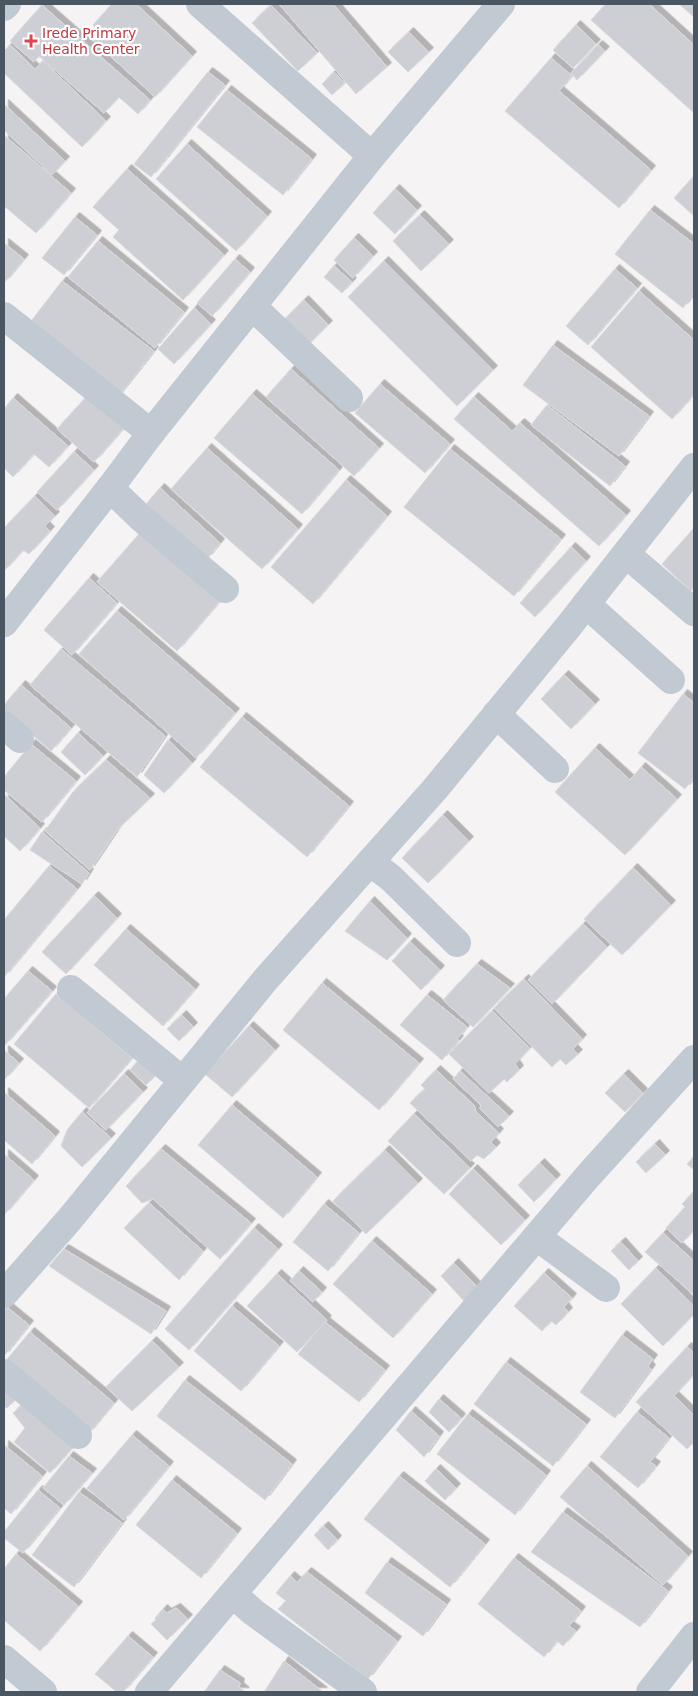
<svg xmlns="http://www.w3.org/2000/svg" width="698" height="1696" viewBox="0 0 698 1696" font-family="'DejaVu Sans',sans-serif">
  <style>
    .building { fill: #cdcfd5; stroke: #d7d9de; filter: url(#shadow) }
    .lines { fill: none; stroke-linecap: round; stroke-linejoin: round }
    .minor { stroke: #c1cad2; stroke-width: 28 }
    .health-dot { fill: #e0444e; stroke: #fff; stroke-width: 2 }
    .labels { text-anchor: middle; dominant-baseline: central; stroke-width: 4.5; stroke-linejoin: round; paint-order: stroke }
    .health-label { font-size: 14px; fill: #be3a42; stroke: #fff; text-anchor: start }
  </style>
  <defs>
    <filter id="shadow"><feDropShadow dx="4.5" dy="-4.5" stdDeviation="0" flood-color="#0004"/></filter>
  </defs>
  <rect width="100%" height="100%" fill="#f5f3f3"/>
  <g class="building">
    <polygon points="112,4 136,4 192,56 155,97 94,41 102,33 93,25"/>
    <polygon points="279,4 333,4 387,67 356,94"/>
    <polygon points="606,4 649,4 694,45 694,113 591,20"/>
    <polygon points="679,4 694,4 694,17"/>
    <polygon points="42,5 150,100 138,114 119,97 104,113 39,56 34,62 10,41"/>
    <polygon points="271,5 317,53 298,71 252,23"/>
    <polygon points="576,25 596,44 573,68 553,50"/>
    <polygon points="409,32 429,52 408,72 388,52"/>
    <polygon points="10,45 35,69 43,61 106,121 82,147 4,73 4,51"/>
    <polygon points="598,45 605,51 577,80 571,73"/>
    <polygon points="551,58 572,76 559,91 651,170 619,208 505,111"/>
    <polygon points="208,72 225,85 151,177 134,164"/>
    <polygon points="334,72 345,83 332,95 322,84"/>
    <polygon points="227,90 312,159 283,195 197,127"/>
    <polygon points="4,104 65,161 52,175 4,130"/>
    <polygon points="4,135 71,193 36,233 4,206"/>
    <polygon points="187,144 267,216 236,251 156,179"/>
    <polygon points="127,169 224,255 183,300 113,237 119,230 93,207"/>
    <polygon points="694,176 694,216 674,198"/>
    <polygon points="395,189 417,210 395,234 373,213"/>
    <polygon points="650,210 694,244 694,293 683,308 615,254"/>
    <polygon points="420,215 449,244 421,271 393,241"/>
    <polygon points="75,217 97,235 64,275 42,258"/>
    <polygon points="354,238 373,256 353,278 334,260"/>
    <polygon points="98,241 184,312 155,348 68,277"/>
    <polygon points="4,243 24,259 4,283"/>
    <polygon points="235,259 250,272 212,316 197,303"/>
    <polygon points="384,261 493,370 457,406 348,297"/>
    <polygon points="334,266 352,282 342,293 324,277"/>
    <polygon points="615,269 637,288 588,345 566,326"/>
    <polygon points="62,281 154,351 116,399 25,329"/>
    <polygon points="639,291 694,340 694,394 672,419 591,347"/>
    <polygon points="304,300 328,325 305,348 281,323"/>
    <polygon points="194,308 211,324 174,364 158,349"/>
    <polygon points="553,345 649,416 619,456 523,385"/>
    <polygon points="291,369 379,448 354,476 266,397"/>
    <polygon points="380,384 450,444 425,473 355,413"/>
    <polygon points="252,394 339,470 302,514 214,438"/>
    <polygon points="87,396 123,429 94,462 57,429"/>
    <polygon points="474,397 512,431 520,423 626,515 599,546 454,419"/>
    <polygon points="13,398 68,446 49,467 34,454 13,477 4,468 4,409"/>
    <polygon points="547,405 625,466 610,486 531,425"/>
    <polygon points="207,448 298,529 262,569 171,489"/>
    <polygon points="450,449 561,539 514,596 404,507"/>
    <polygon points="74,452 94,470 57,510 37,492"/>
    <polygon points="346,480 387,516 313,604 271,567"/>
    <polygon points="160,488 220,543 207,559 146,504"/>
    <polygon points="35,496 55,516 45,526 50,531 29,554 23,550 4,571 4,528"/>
    <polygon points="694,528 694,587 691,591 662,564"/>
    <polygon points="140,533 219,602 177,651 97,582"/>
    <polygon points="571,547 586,561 535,617 520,603"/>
    <polygon points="89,578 117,603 72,655 44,630"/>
    <polygon points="117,611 235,713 196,758 79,654"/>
    <polygon points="61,649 165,736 137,777 30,685"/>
    <polygon points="564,675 595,704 571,729 541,699"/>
    <polygon points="21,685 71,728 51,751 4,710 4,705"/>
    <polygon points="683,694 694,703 694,777 685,789 638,753"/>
    <polygon points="242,717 349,806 307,857 200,767"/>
    <polygon points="78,733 103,756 85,775 61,752"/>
    <polygon points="168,740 192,763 164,793 144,775"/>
    <polygon points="31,744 76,781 42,822 4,790 4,777"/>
    <polygon points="595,748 630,780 641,767 677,799 625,855 555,792"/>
    <polygon points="106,760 150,798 117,830 90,870 45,831 73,792"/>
    <polygon points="4,794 40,828 20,851 4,836"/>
    <polygon points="443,815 469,841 428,883 402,858"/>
    <polygon points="42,832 89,873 82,884 30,850"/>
    <polygon points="49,866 77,889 4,977 4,920"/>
    <polygon points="633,868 671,905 622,955 584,919"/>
    <polygon points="94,896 117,918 66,974 42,952"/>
    <polygon points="370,901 407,938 387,960 345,931"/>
    <polygon points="583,924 607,947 552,1004 528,980"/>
    <polygon points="126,929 195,989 163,1026 94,965"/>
    <polygon points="410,942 440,970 421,990 392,961"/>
    <polygon points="477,964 510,988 473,1027 443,1000"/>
    <polygon points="28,971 52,991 5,1045 4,1044 4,999"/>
    <polygon points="524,979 582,1039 573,1049 578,1054 566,1065 560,1059 552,1067 494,1008"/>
    <polygon points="322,983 419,1063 379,1110 283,1030"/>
    <polygon points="56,994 132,1058 89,1108 14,1044"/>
    <polygon points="427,995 467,1027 457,1039 459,1040 442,1060 400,1025"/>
    <polygon points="492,1011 530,1048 515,1064 519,1070 507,1082 504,1079 489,1093 449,1054"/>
    <polygon points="182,1015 193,1027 179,1041 167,1029"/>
    <polygon points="249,1026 275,1050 232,1097 205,1074"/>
    <polygon points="4,1050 19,1063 4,1080"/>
    <polygon points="141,1057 158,1073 146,1085 130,1070"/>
    <polygon points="436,1070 474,1105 476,1112 499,1133 491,1142 496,1147 484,1159 477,1155 471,1161 410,1103 425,1089 421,1085"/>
    <polygon points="460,1071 509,1116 498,1127 480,1109 481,1105 453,1079"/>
    <polygon points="124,1074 143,1092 106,1130 87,1113"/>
    <polygon points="624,1074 643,1093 625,1112 605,1093"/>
    <polygon points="4,1092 55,1136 32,1164 4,1140"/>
    <polygon points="232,1105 317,1177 283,1218 198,1145"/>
    <polygon points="82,1112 111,1138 82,1167 61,1146 67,1130"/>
    <polygon points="414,1114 470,1168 444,1194 388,1141"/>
    <polygon points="655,1144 665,1155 646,1173 636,1162"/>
    <polygon points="161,1149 251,1223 220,1259 153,1199 142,1203 126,1186"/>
    <polygon points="385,1150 418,1183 366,1234 333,1201"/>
    <polygon points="4,1154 34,1180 4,1215"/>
    <polygon points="694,1156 694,1170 687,1164"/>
    <polygon points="540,1163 556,1179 534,1202 518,1185"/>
    <polygon points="473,1169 525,1220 501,1245 449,1194"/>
    <polygon points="694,1191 694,1230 682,1243 666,1228 685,1207 682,1204"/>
    <polygon points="149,1203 203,1251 179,1280 124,1228"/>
    <polygon points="324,1204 359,1233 328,1271 293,1242"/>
    <polygon points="254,1228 278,1249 189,1350 165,1329"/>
    <polygon points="663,1233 694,1261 694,1295 645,1252"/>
    <polygon points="372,1241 432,1294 393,1338 333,1284"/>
    <polygon points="621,1242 638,1261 629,1270 611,1251"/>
    <polygon points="64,1249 166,1311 151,1334 49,1266"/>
    <polygon points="454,1263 479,1289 465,1302 441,1276"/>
    <polygon points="656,1268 694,1306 694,1314 663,1346 621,1304"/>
    <polygon points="299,1271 322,1292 313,1302 290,1281"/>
    <polygon points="544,1273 572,1298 564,1307 568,1312 556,1325 551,1321 542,1331 514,1306"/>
    <polygon points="277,1274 327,1320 297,1352 247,1306"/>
    <polygon points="232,1306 279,1346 241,1391 194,1351"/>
    <polygon points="7,1307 29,1325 4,1356 4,1311"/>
    <polygon points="325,1322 385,1370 359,1402 298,1354"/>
    <polygon points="30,1332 114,1403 88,1434 4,1363"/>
    <polygon points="622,1335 653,1359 648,1366 651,1369 615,1418 580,1392"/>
    <polygon points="152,1341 179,1367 132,1411 106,1387"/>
    <polygon points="687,1347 694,1353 694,1374 674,1396 694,1415 694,1442 687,1449 636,1402"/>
    <polygon points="506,1362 586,1424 553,1466 474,1404"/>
    <polygon points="185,1380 292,1464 265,1500 157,1416"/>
    <polygon points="4,1381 20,1395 7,1408 4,1406"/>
    <polygon points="439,1399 461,1418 449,1432 429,1412"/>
    <polygon points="28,1400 77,1442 50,1473 14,1442 25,1428 13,1413"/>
    <polygon points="411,1411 439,1436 424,1457 396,1430"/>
    <polygon points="637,1412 669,1438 650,1462 656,1466 638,1488 600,1457"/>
    <polygon points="468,1414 546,1475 515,1515 437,1454"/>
    <polygon points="132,1435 169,1466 124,1520 87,1488"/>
    <polygon points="4,1445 42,1476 11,1514 4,1508"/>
    <polygon points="69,1456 92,1473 64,1505 43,1488"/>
    <polygon points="587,1466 688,1556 663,1585 560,1497"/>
    <polygon points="436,1469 456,1488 445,1500 425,1481"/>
    <polygon points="399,1476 485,1544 450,1587 364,1519"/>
    <polygon points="172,1480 237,1533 201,1578 136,1525"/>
    <polygon points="38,1490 60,1508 23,1553 4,1538 4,1532"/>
    <polygon points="79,1492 122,1523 74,1587 32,1555"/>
    <polygon points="563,1512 668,1591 640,1627 531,1552"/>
    <polygon points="324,1526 337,1540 328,1550 314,1535"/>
    <polygon points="16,1554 78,1606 40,1651 4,1620 4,1569"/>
    <polygon points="514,1558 581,1611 569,1626 576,1631 563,1646 557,1641 544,1657 478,1604"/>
    <polygon points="387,1562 446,1604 423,1636 365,1593"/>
    <polygon points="307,1572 397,1641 368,1679 278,1609 286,1601 276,1593 290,1576 297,1582"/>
    <polygon points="176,1608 188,1619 167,1640 151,1624 156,1620 155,1618 163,1609 167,1613"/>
    <polygon points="128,1636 153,1657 123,1692 117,1692 95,1674"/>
    <polygon points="284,1661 323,1692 264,1692"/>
    <polygon points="220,1670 240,1683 239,1687 245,1692 204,1692"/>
  </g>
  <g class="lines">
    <g class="minor">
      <polyline points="200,4 372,156"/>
      <polyline points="4,7 7,4"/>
      <polyline points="253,307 349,398"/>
      <polyline points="4,316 151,433"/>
      <polyline points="110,488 140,517 225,589"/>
      <polyline points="626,554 694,612"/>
      <polyline points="586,604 671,680"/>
      <polyline points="4,623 110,488 151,433 372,156 501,4"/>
      <polyline points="496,714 555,769"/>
      <polyline points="4,725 20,739"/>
      <polyline points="370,862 391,878 457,943"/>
      <polyline points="71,989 182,1080"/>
      <polyline points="537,1237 606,1288"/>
      <polyline points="4,1294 69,1220 266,979 435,789 568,627 694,467"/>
      <polyline points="4,1373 78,1435"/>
      <polyline points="233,1594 253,1612 363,1692"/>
      <polyline points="4,1659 43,1692"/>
      <polyline points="149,1692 588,1176 694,1059"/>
      <polyline points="650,1692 694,1636"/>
    </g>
  </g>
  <path class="health-dot" d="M28.5 33.5h5v5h5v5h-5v5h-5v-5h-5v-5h5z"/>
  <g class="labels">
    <g class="health-label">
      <text x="42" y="33">Irede Primary<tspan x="42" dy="16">Health Center</tspan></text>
    </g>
  </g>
  <rect width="698" height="1696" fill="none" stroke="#4a5661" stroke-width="10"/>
</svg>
